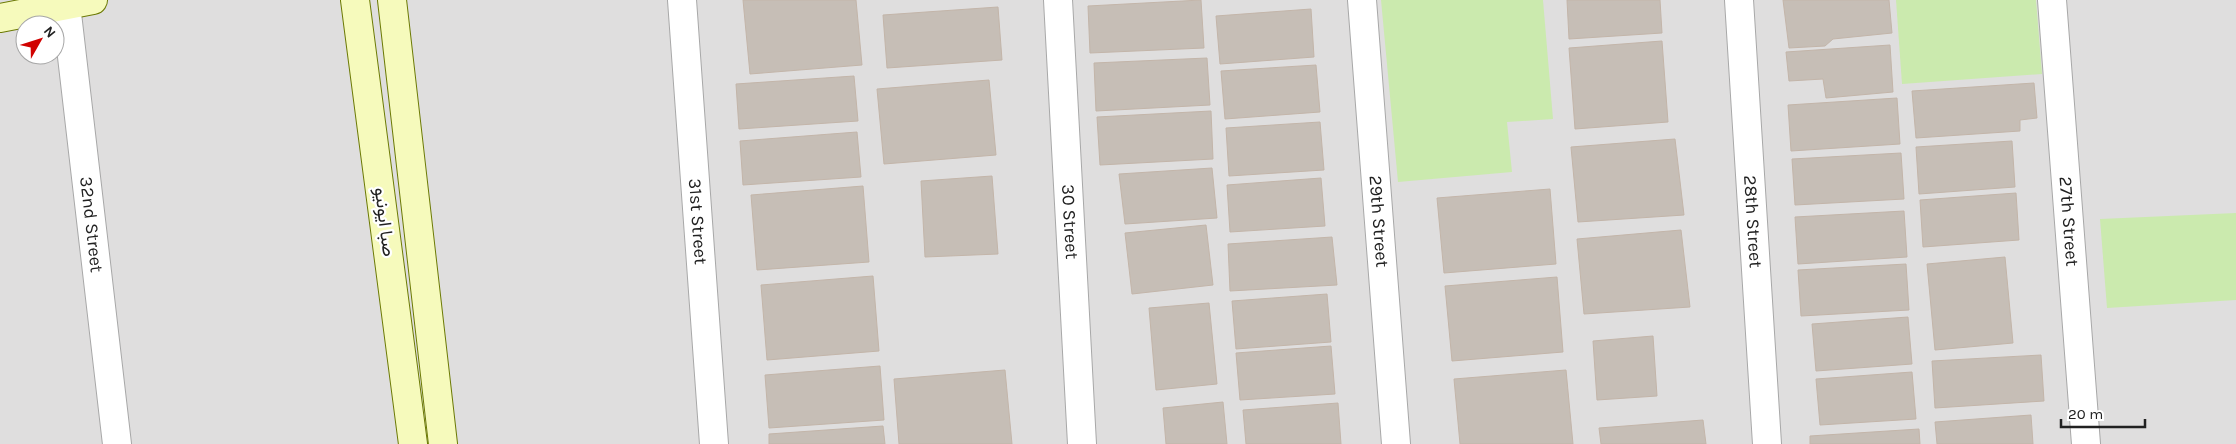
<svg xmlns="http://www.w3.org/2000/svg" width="2236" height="444" viewBox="0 0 2236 444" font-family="Karla,Vazirmatn,sans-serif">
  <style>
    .residential { fill: #dfdede; fill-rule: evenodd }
    .grass { fill: #cbeaae }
    .building { fill: #c6beb6; stroke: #c3b5a9 }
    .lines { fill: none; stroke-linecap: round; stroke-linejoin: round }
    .street-casing { stroke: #a8a8a8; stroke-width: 30 }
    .secondary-casing { stroke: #6c7a05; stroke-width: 30 }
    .street { stroke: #fff; stroke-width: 28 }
    .secondary { stroke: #f6fabc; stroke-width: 28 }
    .labels { text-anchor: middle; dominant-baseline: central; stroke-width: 4.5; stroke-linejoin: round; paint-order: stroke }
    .street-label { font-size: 18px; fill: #212121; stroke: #fff }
  </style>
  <rect width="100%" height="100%" fill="#f1eee7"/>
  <path class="residential" d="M0 0H2236V444H0ZM25 25H55V55H25Z"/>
  <g class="grass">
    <polygon points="1381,0 1543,0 1553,119 1507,122 1512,172 1398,182"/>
    <polygon points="1896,0 2036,0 2042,74 1902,84"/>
    <polygon points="2236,213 2236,300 2107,308 2100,219"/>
  </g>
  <g class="building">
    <polygon points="743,0 856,0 862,65 750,74"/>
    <polygon points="1201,0 1204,48 1090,53 1088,6"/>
    <polygon points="1567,0 1660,0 1662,33 1569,39"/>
    <polygon points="1783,0 1889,0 1892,33 1833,39 1825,46 1789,48"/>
    <polygon points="998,7 1002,60 887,68 883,15"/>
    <polygon points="1311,9 1314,57 1220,64 1216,16"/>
    <polygon points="1662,41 1668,122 1575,129 1569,48"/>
    <polygon points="1890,45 1893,92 1826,98 1823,79 1789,81 1786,52"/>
    <polygon points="1207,58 1210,105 1096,111 1094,63"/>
    <polygon points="1316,65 1320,112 1225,119 1221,71"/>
    <polygon points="854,76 858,121 739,129 736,84"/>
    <polygon points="989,80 996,155 884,164 877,89"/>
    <polygon points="2034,83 2037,118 2020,120 2020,131 1916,138 1912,91"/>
    <polygon points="1897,98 1900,144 1791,151 1788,105"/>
    <polygon points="1211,111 1213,159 1100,165 1097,117"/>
    <polygon points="1320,122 1324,170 1229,176 1226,128"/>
    <polygon points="857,132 861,177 743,185 740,141"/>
    <polygon points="1675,139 1684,215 1578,222 1571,147"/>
    <polygon points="2012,141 2015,187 1919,194 1916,147"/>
    <polygon points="1901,153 1904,199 1795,205 1792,159"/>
    <polygon points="1212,168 1217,218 1125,224 1119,174"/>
    <polygon points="992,176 998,254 925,257 921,181"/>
    <polygon points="1321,178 1325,226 1230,232 1227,185"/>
    <polygon points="863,186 869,262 757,270 751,195"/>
    <polygon points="1550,189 1556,264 1444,273 1437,198"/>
    <polygon points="2016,193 2019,240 1923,247 1920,200"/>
    <polygon points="1904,211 1907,257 1798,264 1795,217"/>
    <polygon points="1206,225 1213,285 1132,294 1125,233"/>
    <polygon points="1681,230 1690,307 1584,314 1577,239"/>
    <polygon points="1332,237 1337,285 1230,291 1228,244"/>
    <polygon points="2005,257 2013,343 1935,350 1927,264"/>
    <polygon points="1906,264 1909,310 1801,316 1798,270"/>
    <polygon points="873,276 879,351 767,360 761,285"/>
    <polygon points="1557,277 1563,352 1452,361 1445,286"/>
    <polygon points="1327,294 1331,342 1236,349 1232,301"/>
    <polygon points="1209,303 1217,384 1156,390 1149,308"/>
    <polygon points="1908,317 1912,364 1816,371 1812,324"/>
    <polygon points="1653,336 1657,396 1597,400 1593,341"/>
    <polygon points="1331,346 1335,394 1240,400 1236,353"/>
    <polygon points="2041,355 2044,401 1935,408 1932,361"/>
    <polygon points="880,366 884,420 769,428 765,375"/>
    <polygon points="1005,370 1012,444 899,444 894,379"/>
    <polygon points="1566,370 1573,444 1460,444 1454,379"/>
    <polygon points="1912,372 1916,419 1820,425 1816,379"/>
    <polygon points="1223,402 1227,444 1166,444 1163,408"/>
    <polygon points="1338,403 1341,444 1246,444 1243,410"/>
    <polygon points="2031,415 2033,444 1937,444 1935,422"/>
    <polygon points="1703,420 1706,444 1601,444 1599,428"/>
    <polygon points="883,426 885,444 769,444 769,434"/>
    <polygon points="1919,429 1920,444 1810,444 1810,436"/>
  </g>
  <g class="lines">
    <g class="street-casing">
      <g id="street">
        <path id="s1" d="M682 0 714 444"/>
        <path id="s2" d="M1058 0 1082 444"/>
        <path id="s3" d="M1362 0 1396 444"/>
        <path id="s4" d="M1739 0 1767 444"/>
        <path id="s5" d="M2052 0 2086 444"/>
        <path id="s6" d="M66 5 117 444"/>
      </g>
    </g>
    <g class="secondary-casing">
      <g id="secondary">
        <polyline points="355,0 413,444"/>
        <polyline points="392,0 443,444"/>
        <polyline points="0,18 93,0"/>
      </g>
    </g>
    <use href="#street" class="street"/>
    <use href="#secondary" class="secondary"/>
  </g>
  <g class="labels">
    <g class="street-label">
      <text transform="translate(385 222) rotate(83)">صبا ایونیو</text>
      <text stroke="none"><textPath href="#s1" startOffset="222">31st Street</textPath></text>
      <text stroke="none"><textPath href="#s2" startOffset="222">30 Street</textPath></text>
      <text stroke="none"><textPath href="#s3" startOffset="222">29th Street</textPath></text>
      <text stroke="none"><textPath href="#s4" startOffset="222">28th Street</textPath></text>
      <text stroke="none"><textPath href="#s5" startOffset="222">27th Street</textPath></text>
      <text stroke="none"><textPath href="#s6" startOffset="221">32nd Street</textPath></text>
    </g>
  </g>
  <g transform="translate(40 40) rotate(51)"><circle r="24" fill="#ffffff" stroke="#a6a6a6"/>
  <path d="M0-4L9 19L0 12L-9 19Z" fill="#d10200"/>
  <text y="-8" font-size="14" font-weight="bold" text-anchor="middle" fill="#212121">N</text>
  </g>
  <path d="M2061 419v8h84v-8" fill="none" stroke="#212121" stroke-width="2.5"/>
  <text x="2068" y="419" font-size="15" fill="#212121" stroke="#ffffff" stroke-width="4" paint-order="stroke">20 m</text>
</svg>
